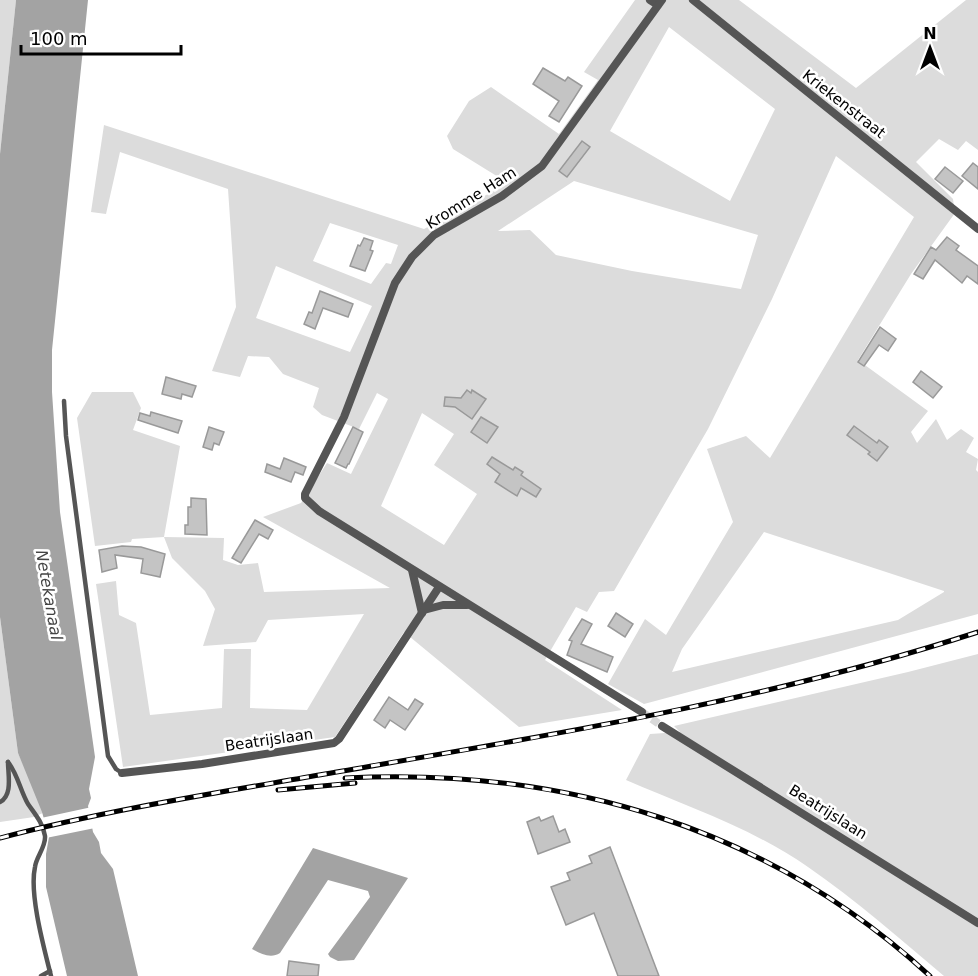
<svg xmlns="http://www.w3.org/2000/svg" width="978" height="976" viewBox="0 0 978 976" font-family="'DejaVu Sans',sans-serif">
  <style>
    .green { fill: #dcdcdc; fill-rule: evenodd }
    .water { fill: #a3a3a3 }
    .pier { fill: #fff }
    .building { fill: #c4c4c4; stroke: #999; stroke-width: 1.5 }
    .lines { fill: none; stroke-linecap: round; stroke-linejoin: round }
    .minor-tunnel { stroke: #d9d9d9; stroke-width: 8; stroke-dasharray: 8 4; stroke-linecap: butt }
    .service { stroke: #555; stroke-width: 4.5 }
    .minor { stroke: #555; stroke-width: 8 }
    .rail-casing { stroke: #000; stroke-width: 5 }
    .rail { stroke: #fff; stroke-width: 3; stroke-dasharray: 9; stroke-linecap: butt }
    .labels { text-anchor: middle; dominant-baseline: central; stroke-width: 5; stroke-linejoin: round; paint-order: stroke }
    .street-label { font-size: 15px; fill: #000; stroke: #fff }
    .water-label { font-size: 16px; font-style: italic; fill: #444; stroke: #fff }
  </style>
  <rect width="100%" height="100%" fill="#fff"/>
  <g class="green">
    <polygon points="0,0 16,0 0,154"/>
    <path d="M635 0H739L856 88 966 0H978V150L966 141 958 150 939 139 916 162 953 199 955 213 911 274 858 360 928 411 911 432 917 443 936 419 947 440 961 429 974 438 966 452 978 459 976 470 978 472V614L644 704 608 684 645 619 666 635 733 522 707 449 746 436 770 458 914 217 836 156 772 299 708 429 614 591 599 592 587 612 576 607 545 660 622 710 519 727 404 632 335 737 123 767 96 584 116 581 119 615 136 623 150 715 222 708 224 649H251L250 708 307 710 364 614 268 620 256 642 203 646 215 609 205 591 172 558 164 537 132 539 131 542 95 546 77 418 92 392H133L141 408 133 430 180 446 164 537 224 538 223 560 238 565 258 563 264 592 390 588 263 517 301 503 327 463 351 474 388 399 377 393 359 429 322 415 313 407 319 388 283 374 269 357 248 356 240 377 212 371 236 307 228 189 120 152 106 214 91 212 104 125 424 229 508 183 453 149 447 136 469 101 491 87 559 134 598 80 584 72ZM669 27 775 109 730 201 610 131ZM574 181 758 235 741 289 632 271 556 255 530 230 498 231ZM330 223 398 245 391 264 386 263 371 284 313 261ZM276 266 372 306 350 352 256 318ZM422 413 454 434 434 465 477 494 444 545 381 506ZM764 532 944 591V592L898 620 672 672 682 649Z"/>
    <polygon points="0,617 18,753 45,812 34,817 0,822"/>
    <path d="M978 654V976H944C900 939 856 900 808 867 754 829 686 806 626 780L650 734 680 732 674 726 908 672Z"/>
  </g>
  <g class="water">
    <polygon points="16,0 88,0 52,350 52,392 60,512 95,757 89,789 91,798 88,806 93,832 99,842 101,853 113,869 138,976 67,976 46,887 46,854 49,837 42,812 18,753 0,617 0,154"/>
    <path d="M313 848 408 878 354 960 338 961 330 957 328 954 370 897 368 891 328 880 280 953C271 959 261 954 252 949Z"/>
  </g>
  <polygon class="pier" points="92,807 95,828 46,838 41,818"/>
  <g class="building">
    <polygon points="543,68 565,81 568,77 582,86 559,122 549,116 559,101 533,84"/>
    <polygon points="582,141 590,147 567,177 559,171"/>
    <polygon points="973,163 978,167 978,189 962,176"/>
    <polygon points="945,167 963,181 953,193 935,179"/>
    <polygon points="947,237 959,246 956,250 978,266 978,284 967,276 962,283 935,260 923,279 914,274 931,247 936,250"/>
    <polygon points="364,238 373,241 370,250 373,251 365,271 350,266 358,245 360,246"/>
    <polygon points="320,291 353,304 348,317 323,308 315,329 304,324 309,312 312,313"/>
    <polygon points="880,327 896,339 888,351 879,345 864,366 858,362"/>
    <polygon points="921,371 942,387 933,398 913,382"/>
    <polygon points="166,377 196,386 192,397 182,394 181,399 162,394"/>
    <polygon points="467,390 471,393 472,390 486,399 472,419 455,407 444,406 445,397 461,398"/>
    <polygon points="151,412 182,421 178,433 138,420 140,413 150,416"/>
    <polygon points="481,417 498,427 487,443 471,432"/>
    <polygon points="854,426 877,443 879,440 888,447 877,461 868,454 870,452 847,435"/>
    <polygon points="209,427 224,432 219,445 214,443 212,450 203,447"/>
    <polygon points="353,427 363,432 349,464 348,464 346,468 335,463"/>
    <polygon points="492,457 513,470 515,467 523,472 521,475 541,489 536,497 521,488 517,496 495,482 500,474 487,464"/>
    <polygon points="284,458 306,467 303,475 295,472 291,482 265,472 267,464 280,469"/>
    <polygon points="191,498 206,499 207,535 185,534 185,525 188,525 188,507 191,507"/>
    <polygon points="255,520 273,530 268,539 259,534 241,563 232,558"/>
    <polygon points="122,546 141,547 165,554 160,577 141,573 143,559 115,555 117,568 102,572 99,550"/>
    <polygon points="616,613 633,624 625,637 608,626"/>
    <polygon points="582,619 592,624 581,644 613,657 607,672 567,655 572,641 569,640"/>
    <polygon points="389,697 408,710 415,699 423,704 405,730 390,720 385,728 374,720"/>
    <polygon points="553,816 559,832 565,829 570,842 538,854 527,822 539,817 541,821"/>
    <polygon points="610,847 659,976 618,976 594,913 566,925 551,887 570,880 567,873 592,863 589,856"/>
    <polygon points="289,961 319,965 318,976 287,976"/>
  </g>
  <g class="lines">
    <polyline class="minor-tunnel" points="642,712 662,726"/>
    <g class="service">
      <polyline points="64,401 66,436 108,756 116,769 122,773"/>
      <path d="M8 762C18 775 20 790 28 804 35 814 43 823 45 836 46 847 36 857 35 867 29 894 44 948 51 976"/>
      <path d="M0 802C13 795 8 775 8 762"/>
      <polyline points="41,976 50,971"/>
    </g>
    <g class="minor">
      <polyline points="650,0 658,5"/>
      <polyline points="693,0 978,229"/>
      <polyline points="412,570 422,613"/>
      <polyline points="424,610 443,605 467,605"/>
      <polyline points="642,712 319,511 305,498 305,494 344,417 395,283 412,257 434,235 502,196 542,166 662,0"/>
      <polyline points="662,726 978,923"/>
      <polyline points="122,773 202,764 334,743 339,739 439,587"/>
    </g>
    <g class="rail-casing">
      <g id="rail">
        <path d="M345 778C563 767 768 827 930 976"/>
        <polyline points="278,790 355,783"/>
        <path d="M0 838C107 810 216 793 325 774 545 736 766 701 978 632"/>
      </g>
    </g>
    <use href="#rail" class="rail"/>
  </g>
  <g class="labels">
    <g class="street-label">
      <text transform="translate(844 104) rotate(38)">Kriekenstraat</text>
      <text transform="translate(471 198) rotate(-32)">Kromme Ham</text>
      <text transform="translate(269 740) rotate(-8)">Beatrijslaan</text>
      <text transform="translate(828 812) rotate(32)">Beatrijslaan</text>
    </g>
    <g class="water-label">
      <text transform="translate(49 595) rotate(80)">Netekanaal</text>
    </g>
  </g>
  <g transform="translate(930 48)" stroke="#ffffff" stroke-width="4.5" paint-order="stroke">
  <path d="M0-4.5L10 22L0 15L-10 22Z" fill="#000000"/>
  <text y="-9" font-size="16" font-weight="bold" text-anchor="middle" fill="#000000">N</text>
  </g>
  <path d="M21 45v9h160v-9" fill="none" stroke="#000000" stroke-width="3"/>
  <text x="30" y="45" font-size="18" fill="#000000" stroke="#ffffff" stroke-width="4.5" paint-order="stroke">100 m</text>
</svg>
